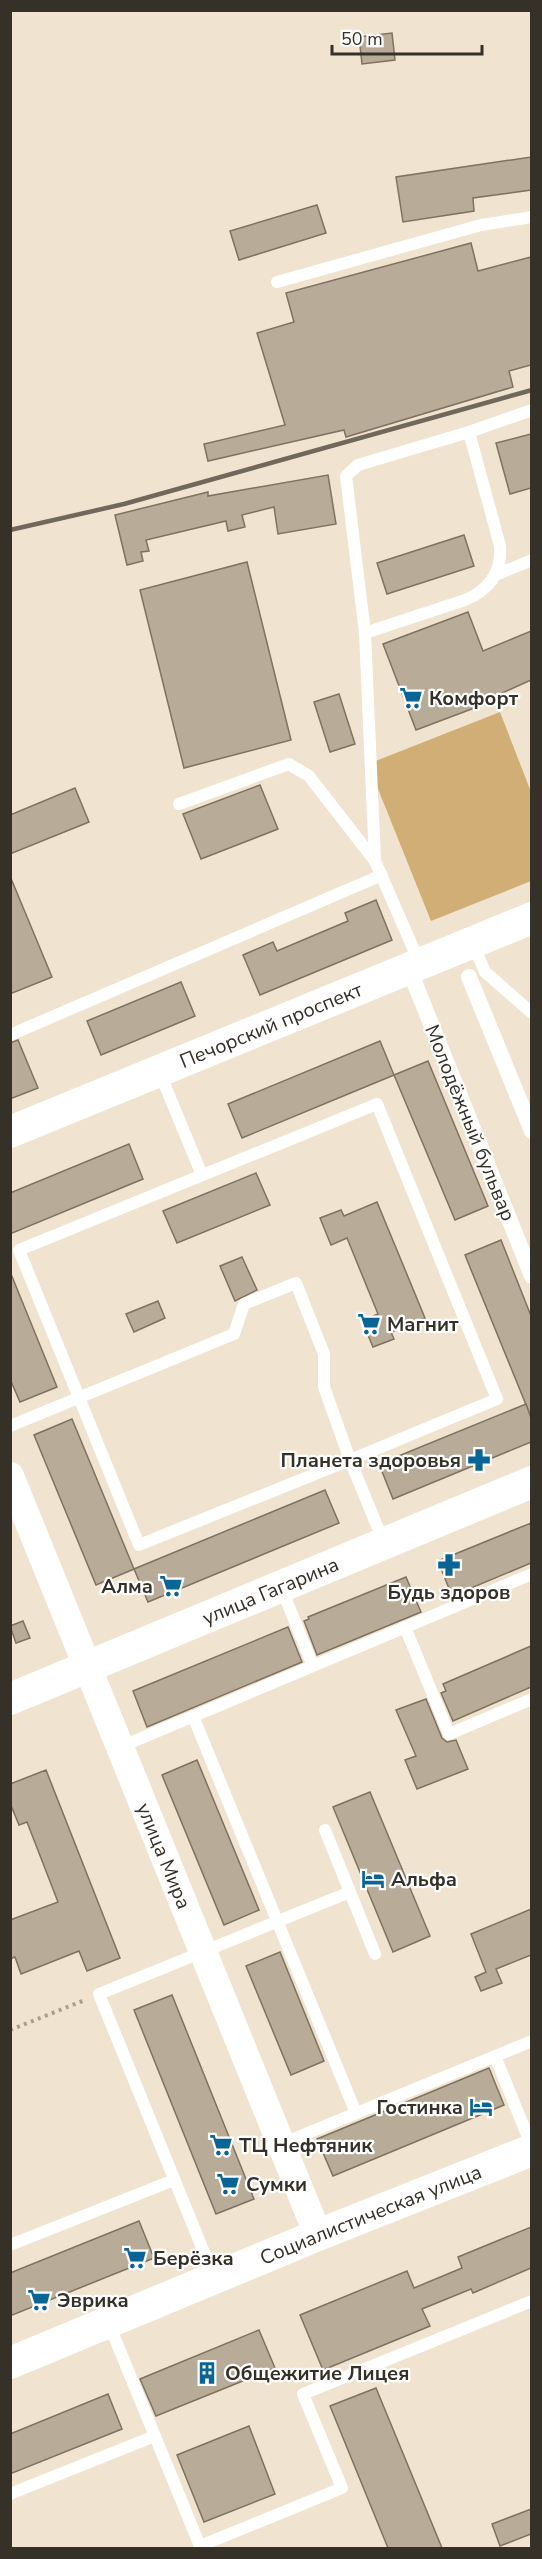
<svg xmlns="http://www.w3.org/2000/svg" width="542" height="2559" viewBox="0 0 542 2559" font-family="'Nunito Sans',sans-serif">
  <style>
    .green { fill: #d0ae75 }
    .building { fill: #b8ac99; stroke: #7e7260; stroke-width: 1.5 }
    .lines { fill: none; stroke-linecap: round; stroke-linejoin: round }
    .path { stroke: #aaa090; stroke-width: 4; stroke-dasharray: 3 4.5; stroke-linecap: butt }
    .service { stroke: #fff; stroke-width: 12 }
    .pedestrian { stroke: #fff; stroke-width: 16 }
    .tertiary { stroke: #fff; stroke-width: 28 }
    .secondary { stroke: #fff; stroke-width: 32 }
    .rail { stroke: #70685c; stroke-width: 4.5 }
    .labels { text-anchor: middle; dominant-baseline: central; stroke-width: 4.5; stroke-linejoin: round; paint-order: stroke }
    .poi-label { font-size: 20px; font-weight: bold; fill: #353028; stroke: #fff; text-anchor: start }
    .street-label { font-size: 20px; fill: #353028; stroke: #fff }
  </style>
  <rect width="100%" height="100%" fill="#f0e3cf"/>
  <polygon class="green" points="500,712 531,792 531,881 431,921 368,764"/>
  <g class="building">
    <polygon points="392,33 395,60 362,64 359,37"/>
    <polygon points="531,157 531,190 473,198 474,211 403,222 396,177"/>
    <polygon points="317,205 326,233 239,260 230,231"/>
    <polygon points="471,243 478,271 531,257 531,365 509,371 513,387 346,437 344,430 208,461 204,444 285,425 257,333 294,322 286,293"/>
    <polygon points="531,434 531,488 510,494 496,443"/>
    <polygon points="328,475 336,524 278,534 274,507 242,515 245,527 228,531 226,521 146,540 149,551 141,552 143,561 127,565 115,515 208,492 208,496"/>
    <polygon points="464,535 474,566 387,594 377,563"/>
    <polygon points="247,562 291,740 184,768 140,590"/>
    <polygon points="468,612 483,651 531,631 531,680 500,694 501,698 416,730 383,644"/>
    <polygon points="339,694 355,744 330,752 314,702"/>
    <polygon points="260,785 278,829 201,859 183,814"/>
    <polygon points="75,788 89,822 10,854 10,815"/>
    <polygon points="10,876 52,977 10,994"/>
    <polygon points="376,900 392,940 260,995 243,955 273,942 277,951 348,921 345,913"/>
    <polygon points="181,982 195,1016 101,1055 87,1021"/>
    <polygon points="18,1040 38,1088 10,1099 10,1043"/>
    <polygon points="380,1041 394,1075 242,1138 228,1104"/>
    <polygon points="428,1061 488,1206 455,1220 394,1075"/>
    <polygon points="129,1144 143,1179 10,1234 10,1193"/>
    <polygon points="256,1173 270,1205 177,1243 163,1211"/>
    <polygon points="377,1202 425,1318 391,1332 394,1339 373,1347 362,1321 378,1314 347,1238 331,1245 320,1218 341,1210 344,1216"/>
    <polygon points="501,1240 531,1316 531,1417 465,1255"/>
    <polygon points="242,1257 257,1290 235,1301 220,1266"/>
    <polygon points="11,1274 57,1387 20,1402 10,1379"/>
    <polygon points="158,1301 165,1318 134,1332 126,1314"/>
    <polygon points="526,1404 531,1418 531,1442 393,1499 379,1464"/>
    <polygon points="72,1419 134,1569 96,1585 34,1435"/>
    <polygon points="325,1490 339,1523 148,1602 134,1569"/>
    <polygon points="531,1523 531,1563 452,1596 438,1561"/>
    <polygon points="406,1577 421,1612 317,1655 304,1621 309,1619 308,1617"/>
    <polygon points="23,1621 30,1638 16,1643 10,1626"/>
    <polygon points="288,1627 302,1662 147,1727 133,1691"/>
    <polygon points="531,1646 531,1687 453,1721 441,1693 446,1691 443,1684"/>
    <polygon points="426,1699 442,1738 447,1742 456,1740 468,1769 417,1789 405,1760 416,1756 396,1710"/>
    <polygon points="197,1760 259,1910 224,1925 162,1775"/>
    <polygon points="46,1770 120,1958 87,1971 79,1951 21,1974 15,1957 10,1959 10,1920 58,1902 27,1822 19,1825 10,1803 10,1784"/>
    <polygon points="370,1792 430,1936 393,1952 333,1807"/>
    <polygon points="531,1909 531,1955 496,1969 502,1983 481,1991 475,1977 486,1972 471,1934"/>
    <polygon points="280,1952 324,2061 291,2075 246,1966"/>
    <polygon points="172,1995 254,2199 216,2214 134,2010"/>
    <polygon points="489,2068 504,2105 333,2176 317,2139"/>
    <polygon points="139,2221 154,2258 10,2316 10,2273"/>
    <polygon points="531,2227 531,2268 473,2293 471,2289 422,2309 430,2326 323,2370 300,2315 407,2271 414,2288 462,2268 458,2257"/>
    <polygon points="259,2330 275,2368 156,2416 140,2379"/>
    <polygon points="376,2388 442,2548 388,2548 330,2406"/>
    <polygon points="108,2394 122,2429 10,2474 10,2434"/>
    <polygon points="249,2426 275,2494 204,2522 177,2455"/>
    <polygon points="531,2509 531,2534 500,2546 492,2524"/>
  </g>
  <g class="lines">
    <polyline class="path" points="10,2030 85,2000"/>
    <g class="service">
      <polyline points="277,282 481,225 532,217"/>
      <polyline points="498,574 532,560"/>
      <path d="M365 633 465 600C489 590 502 573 500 546L469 432"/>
      <polyline points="179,804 289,764 309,776 375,861"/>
      <polyline points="473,944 485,972 532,1013"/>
      <polyline points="420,964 375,861 365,633 346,476 358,465 469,432 532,410"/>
      <polyline points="10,1035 382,875"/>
      <polyline points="159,1071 202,1175"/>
      <polyline points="10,1426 234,1334 244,1304 296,1283 324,1354 324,1387 350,1460 497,1399 377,1104 19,1250 139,1545 350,1460 384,1543"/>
      <polyline points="281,1587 313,1666"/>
      <polyline points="405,1627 449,1734 532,1699"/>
      <polyline points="193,1716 356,2113"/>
      <polyline points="120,1747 532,1574"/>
      <polyline points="325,1830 350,1892"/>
      <polyline points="495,2056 532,2147"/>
      <polyline points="281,2144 532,2041"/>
      <polyline points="10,2245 174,2180"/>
      <polyline points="214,2277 99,1994 350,1892 375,1954"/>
      <polyline points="109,2324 200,2546 342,2488 303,2394 532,2301"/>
      <polyline points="10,2494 155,2436"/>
    </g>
    <g class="pedestrian">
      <polyline points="409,969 532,1276"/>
      <polyline points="469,977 532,1131"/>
    </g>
    <path class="tertiary" id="s1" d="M10 1476 318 2235"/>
    <g class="secondary">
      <path id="s2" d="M10 1132 532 918"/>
      <path id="s3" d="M10 1699 532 1482"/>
      <path id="s4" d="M10 2363 318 2235 532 2150"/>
    </g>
    <polyline class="rail" points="10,530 124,504 532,390"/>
  </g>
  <defs>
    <g id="supermarket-bare" transform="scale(1.8)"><path d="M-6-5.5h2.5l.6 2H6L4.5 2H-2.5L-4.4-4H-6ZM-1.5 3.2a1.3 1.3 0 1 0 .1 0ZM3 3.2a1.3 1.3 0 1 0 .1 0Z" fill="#096595" stroke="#fff" stroke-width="2.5" paint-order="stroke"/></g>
    <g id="pharmacy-bare" transform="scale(1.8)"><path d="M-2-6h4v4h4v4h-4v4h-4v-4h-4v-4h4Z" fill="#096595" stroke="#fff" stroke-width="2.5" paint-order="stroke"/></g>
    <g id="hotel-bare" transform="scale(1.8)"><path d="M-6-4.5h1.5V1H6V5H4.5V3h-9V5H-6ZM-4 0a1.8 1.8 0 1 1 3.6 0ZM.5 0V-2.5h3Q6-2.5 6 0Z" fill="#096595" stroke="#fff" stroke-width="2.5" paint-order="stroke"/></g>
    <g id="building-bare" transform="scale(1.8)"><path d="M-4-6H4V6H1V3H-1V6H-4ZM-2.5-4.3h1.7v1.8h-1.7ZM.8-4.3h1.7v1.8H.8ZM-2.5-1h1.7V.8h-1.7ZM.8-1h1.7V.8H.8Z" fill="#096595" stroke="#fff" stroke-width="2.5" paint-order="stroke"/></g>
  </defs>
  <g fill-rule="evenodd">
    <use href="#supermarket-bare" x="411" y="698"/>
    <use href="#supermarket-bare" x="369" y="1324"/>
    <use href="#pharmacy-bare" x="479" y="1460"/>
    <use href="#pharmacy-bare" x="449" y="1565"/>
    <use href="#supermarket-bare" x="171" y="1586"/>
    <use href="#hotel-bare" x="373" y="1879"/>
    <use href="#hotel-bare" x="481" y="2107"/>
    <use href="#supermarket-bare" x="221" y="2145"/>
    <use href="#supermarket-bare" x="228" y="2184"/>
    <use href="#supermarket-bare" x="135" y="2258"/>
    <use href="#supermarket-bare" x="39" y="2300"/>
    <use href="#building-bare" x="207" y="2373"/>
  </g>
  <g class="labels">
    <g class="poi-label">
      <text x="429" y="698">Комфорт</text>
      <text x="387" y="1324">Магнит</text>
      <text x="461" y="1460" text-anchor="end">Планета здоровья</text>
      <text x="153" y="1586" text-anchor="end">Алма</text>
      <text x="449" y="1592" text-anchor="middle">Будь здоров</text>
      <text x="391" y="1879">Альфа</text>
      <text x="463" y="2107" text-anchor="end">Гостинка</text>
      <text x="239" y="2145">ТЦ Нефтяник</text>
      <text x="246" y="2184">Сумки</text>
      <text x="153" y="2258">Берёзка</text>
      <text x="57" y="2300">Эврика</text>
      <text x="225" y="2373">Общежитие Лицея</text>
    </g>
    <g class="street-label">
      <text stroke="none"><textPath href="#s2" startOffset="282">Печорский проспект</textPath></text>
      <text transform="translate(470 1123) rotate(68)">Молодёжный бульвар</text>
      <text stroke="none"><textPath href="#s3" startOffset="282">улица Гагарина</textPath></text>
      <text stroke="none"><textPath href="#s1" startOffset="410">улица Мира</textPath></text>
      <text stroke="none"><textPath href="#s4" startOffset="390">Социалистическая улица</textPath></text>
    </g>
  </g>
  <rect width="542" height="2559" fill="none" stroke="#353028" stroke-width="24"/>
  <path d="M332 45v9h150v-9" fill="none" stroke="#353028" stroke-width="3"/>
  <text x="341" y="45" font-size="18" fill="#353028" stroke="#ffffff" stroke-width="4.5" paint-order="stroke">50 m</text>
</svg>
